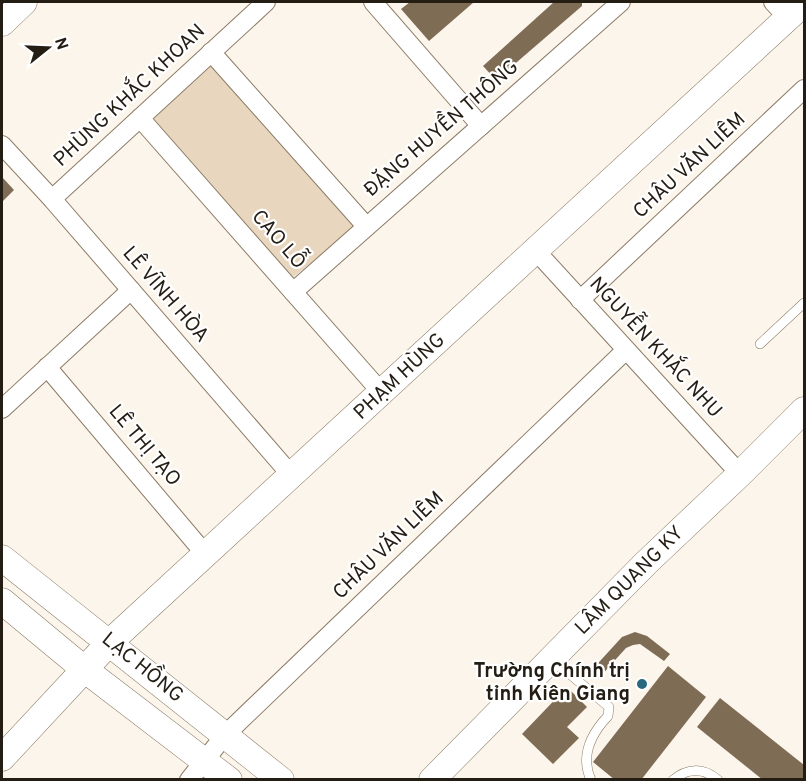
<svg xmlns="http://www.w3.org/2000/svg" width="806" height="781" viewBox="0 0 806 781" font-family="Overpass,sans-serif">
  <style>
    .green { fill: #e8d6be }
    .building { fill: #7e6c55 }
    .lines { fill: none; stroke-linecap: round; stroke-linejoin: round }
    .lane-casing { stroke: #8b7b65; stroke-width: 10 }
    .street-casing { stroke: #8b7b65; stroke-width: 20 }
    .secondary-casing { stroke: #8b7b65; stroke-width: 27 }
    .lane { stroke: #fff; stroke-width: 9 }
    .street { stroke: #fff; stroke-width: 18 }
    .secondary { stroke: #fff; stroke-width: 26 }
    .poi-dot { fill: #29687e; stroke: #fff; stroke-width: 2 }
    .labels { text-anchor: middle; dominant-baseline: central; stroke-width: 4.5; stroke-linejoin: round; paint-order: stroke }
    .street-label { font-size: 20px; fill: #231d14; stroke: #fff }
    .poi-label { font-size: 20px; font-weight: bold; fill: #231d14; stroke: #fff; text-anchor: end }
  </style>
  <rect width="100%" height="100%" fill="#fcf5eb"/>
  <polygon class="green" points="210,63 355,228 287,282 148,124"/>
  <g class="building">
    <polygon points="410,2 474,2 429,41 401,9"/>
    <polygon points="554,2 582,2 582,6 496,80 483,66"/>
    <polygon points="2,177 14,190 2,202"/>
    <polygon points="635,632 647,636 670,654 664,661 640,644 633,645 626,648 598,679 590,672 622,637"/>
    <polygon points="668,666 706,697 641,780 615,780 593,762"/>
    <polygon points="567,687 587,707 567,727 579,738 553,764 522,734"/>
    <polygon points="720,698 804,765 804,780 763,780 697,727"/>
  </g>
  <g class="lines">
    <g class="lane-casing">
      <g id="lane">
        <polyline points="760,344 804,303"/>
        <path d="M553 660 609 707 608 716C591 734 580 756 591 780"/>
        <path d="M673 780C687 768 703 767 718 780"/>
      </g>
    </g>
    <g class="street-casing">
      <g id="street">
        <polyline points="373,2 481,126"/>
        <polyline points="773,2 788,18"/>
        <polyline points="211,52 366,226"/>
        <polyline points="140,118 382,393"/>
        <polyline points="2,145 52,199 292,476"/>
        <polyline points="52,199 266,2"/>
        <polyline points="536,251 740,474"/>
        <polyline points="293,292 621,2"/>
        <polyline points="580,300 804,89"/>
        <polyline points="47,367 206,555"/>
        <polyline points="2,409 131,290"/>
        <polyline points="189,780 225,735 626,350"/>
      </g>
    </g>
    <g class="secondary-casing">
      <g id="secondary">
        <polyline points="2,23 24,2"/>
        <polyline points="2,558 281,780"/>
        <polyline points="2,601 84,669 229,780"/>
        <polyline points="2,758 110,642 804,3"/>
        <polyline points="432,780 646,563 740,474 804,410"/>
      </g>
    </g>
    <use href="#lane" class="lane"/>
    <use href="#street" class="street"/>
    <use href="#secondary" class="secondary"/>
  </g>
  <circle class="poi-dot" cx="642" cy="684" r="6"/>
  <g class="labels">
    <g class="street-label">
      <text transform="translate(130 96) rotate(-43)">PHÙNG KHẮC KHOAN</text>
      <text transform="translate(442 129) rotate(-41)">ĐẶNG HUYỀN THÔNG</text>
      <text transform="translate(690 166) rotate(-43)">CHÂU VĂN LIÊM</text>
      <text transform="translate(278 240) rotate(49)">CAO LỖ</text>
      <text transform="translate(165 295) rotate(49)">LÊ VĨNH HÒA</text>
      <text transform="translate(655 348) rotate(47)">NGUYỄN KHẮC NHU</text>
      <text transform="translate(400 377) rotate(-43)">PHẠM HÙNG</text>
      <text transform="translate(144 446) rotate(50)">LÊ THỊ TẠO</text>
      <text transform="translate(389 546) rotate(-44)">CHÂU VĂN LIÊM</text>
      <text transform="translate(630 581) rotate(-45)">LÂM QUANG KY</text>
      <text transform="translate(142 668) rotate(39)">LẠC HỒNG</text>
    </g>
    <g class="poi-label">
      <text x="630" y="672">Trường Chính trị<tspan x="630" dy="23">tỉnh Kiên Giang</tspan></text>
    </g>
  </g>
  <rect width="806" height="781" fill="none" stroke="#231d14" stroke-width="6"/>
  <g transform="translate(48 48) rotate(72)" stroke="#ffffff" stroke-width="4.5" paint-order="stroke">
  <path d="M0-4.5L10 22L0 15L-10 22Z" fill="#231d14"/>
  <text y="-9" font-size="16" font-weight="bold" text-anchor="middle" fill="#231d14">N</text>
  </g>
</svg>
